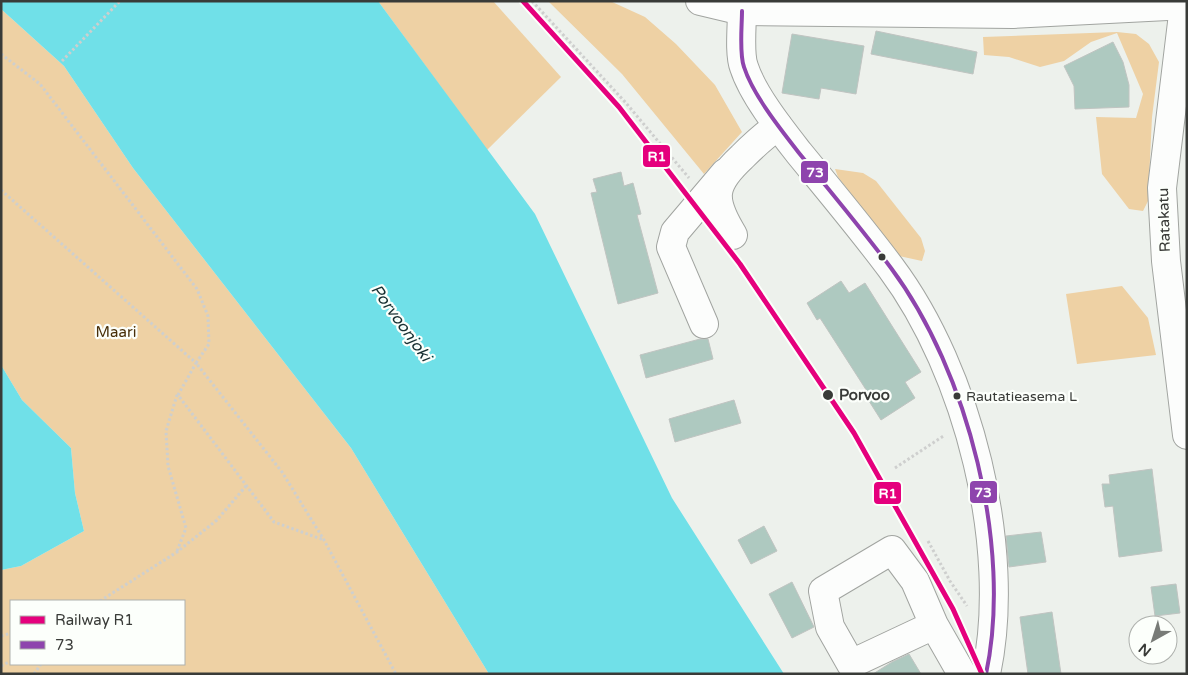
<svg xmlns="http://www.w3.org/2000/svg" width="1188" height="675" viewBox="0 0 1188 675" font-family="'Varela Round',sans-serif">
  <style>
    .green { fill: #eed1a4; fill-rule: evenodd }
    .water { fill: #70e0e8 }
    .building { fill: #aec9c0; stroke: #c0c4c1 }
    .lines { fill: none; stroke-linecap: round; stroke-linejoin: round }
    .minor-casing { stroke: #a1a4a0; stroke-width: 30 }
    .path { stroke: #cecfce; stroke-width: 3; stroke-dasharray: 2.5 2.5; stroke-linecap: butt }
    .minor { stroke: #fcfdfc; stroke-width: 28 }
    .bus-1-casing { stroke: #fcfffb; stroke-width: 8 }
    .bus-1 { stroke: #8e44ad; stroke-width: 4 }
    .rail-1-casing { stroke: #fcfffb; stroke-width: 9 }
    .rail-1 { stroke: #e5007d; stroke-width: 5 }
    .bus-dot { fill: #393b38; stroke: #fcfffb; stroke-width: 2 }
    .labels { text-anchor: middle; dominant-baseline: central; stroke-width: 4.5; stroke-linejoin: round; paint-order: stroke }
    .bus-label { font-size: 14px; fill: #393b38; stroke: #fcfffb; text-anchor: start }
    .street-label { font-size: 15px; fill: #393b38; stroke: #fcfffb }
    .park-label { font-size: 15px; fill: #482f09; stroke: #fcfffb }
    .stop-label { font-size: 15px; font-weight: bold; fill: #393b38; stroke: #fcfffb; text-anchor: start }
    .water-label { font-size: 16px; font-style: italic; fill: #173032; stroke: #fcfffb }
    .line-badge { stroke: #fcfffb; stroke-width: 2 }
    .badge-label { font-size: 14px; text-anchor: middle; font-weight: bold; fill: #fff }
  </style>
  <rect width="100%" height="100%" fill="#edf1ec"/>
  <g class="green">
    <polygon points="378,1 493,1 561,77 487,150"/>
    <polygon points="548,1 610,1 645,17 676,44 715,85 742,132 704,174 622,74"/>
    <path d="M1 9 64 66 133 168 351 448 489 674H1V570L21 566 84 531 75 493 71 448 22 400 1 365ZM11 601H184V664H11Z"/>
    <polygon points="1117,32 1136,34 1149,44 1159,62 1152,117 1148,201 1143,211 1129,209 1102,174 1096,117 1136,118 1143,94 1117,33 1091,42 1064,61 1040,67 1009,57 984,55 983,37"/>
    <polygon points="835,169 863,173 876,181 921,238 925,251 922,261 899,256 838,177"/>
    <polygon points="1122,286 1148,318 1156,355 1077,364 1066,294"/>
  </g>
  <g class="water">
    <polygon points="1,1 378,1 535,214 672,498 784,674 489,674 351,448 133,168 64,66 1,9"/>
    <polygon points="1,365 22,400 71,448 75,493 84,531 21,566 1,570"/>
  </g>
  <g class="building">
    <polygon points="876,31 977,52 973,74 871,54"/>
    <polygon points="792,34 864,46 856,94 821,88 819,99 782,93"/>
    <polygon points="1113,42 1123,62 1129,85 1129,107 1075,109 1074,86 1064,66"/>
    <polygon points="621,172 624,186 633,183 641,214 637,215 658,293 618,304 591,193 597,192 593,179"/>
    <polygon points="841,281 849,293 865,283 921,372 905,382 915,398 881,420 869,401 872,399 820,318 817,320 807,303"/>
    <polygon points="700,339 708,339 713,359 646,378 640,355"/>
    <polygon points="734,400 741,423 675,442 669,419"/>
    <polygon points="1152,469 1162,551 1119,557 1113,506 1105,507 1102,484 1110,484 1109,475"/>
    <polygon points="764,526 777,551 751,564 738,540"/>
    <polygon points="1041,532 1046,562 1009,567 1006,536"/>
    <polygon points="792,582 814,627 792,638 769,594"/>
    <polygon points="1176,584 1180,613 1155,616 1151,587"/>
    <polygon points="1052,612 1061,674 1028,674 1020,617"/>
    <polygon points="909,654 921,674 873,674 892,662"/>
  </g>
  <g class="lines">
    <g class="minor-casing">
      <g id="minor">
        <polyline points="700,1 742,11 1013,14 1187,5"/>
        <polyline points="1184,6 1162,188 1166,261 1187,435"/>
        <path d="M742 11C742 26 739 54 744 67 753 95 781 130 799 153 830 191 862 229 891 268 968 371 1013 548 986 674"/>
        <path d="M733 235C711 199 712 185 742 157 754 145 765 135 778 126"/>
        <polyline points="704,324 671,247 675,232 725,173"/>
        <polyline points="934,625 851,664 830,627 823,591 892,550 915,581 934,625 962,674"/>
      </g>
    </g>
    <g class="path">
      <polyline points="532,1 626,103 689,178"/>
      <polyline points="1,54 40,84 197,289 208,316 209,344 196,363 282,472 324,540 396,674"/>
      <polyline points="62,61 120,1"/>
      <polyline points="1,190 196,363 178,395 274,522 324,540"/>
      <polyline points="895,468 945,435"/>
      <polyline points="928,541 950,581 967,606"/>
      <polyline points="177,551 186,528 168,466 166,431 177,395"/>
      <polyline points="100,601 177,552 217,520 246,486"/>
      <polyline points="1,636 11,633"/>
      <polyline points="1,666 11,661"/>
      <polyline points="34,674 41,664"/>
    </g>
    <use href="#minor" class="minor"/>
    <g class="bus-1-casing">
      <path id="bus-1" d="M742 11C742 26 739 54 744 67 753 95 781 130 799 153 830 191 862 229 891 268 968 371 1013 548 986 674"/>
    </g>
    <use href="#bus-1" class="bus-1"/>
    <g class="rail-1-casing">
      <polyline id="rail-1" points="523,1 619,107 740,264 854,433 953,609 982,674"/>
    </g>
    <use href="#rail-1" class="rail-1"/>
  </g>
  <g class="bus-dot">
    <circle cx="882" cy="257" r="4.5"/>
    <circle cx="828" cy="395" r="6"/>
    <circle cx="957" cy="396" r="4.5"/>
  </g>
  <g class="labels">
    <g class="bus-label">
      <text x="966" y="396">Rautatieasema L</text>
    </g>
    <g class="street-label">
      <text transform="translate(1164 220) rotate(-92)">Ratakatu</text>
    </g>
    <g class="park-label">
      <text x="116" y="332">Maari</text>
    </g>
    <g class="stop-label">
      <text x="839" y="395">Porvoo</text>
    </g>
    <g class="water-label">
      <text transform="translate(401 323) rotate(54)">Porvoonjoki</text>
    </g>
  </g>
  <g class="line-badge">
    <rect x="642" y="144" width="29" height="24" rx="5" fill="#e5007d"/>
    <rect x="800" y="160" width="29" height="24" rx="5" fill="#8e44ad"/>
    <rect x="969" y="480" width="29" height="24" rx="5" fill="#8e44ad"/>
    <rect x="873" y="481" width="29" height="24" rx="5" fill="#e5007d"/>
  </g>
  <g class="badge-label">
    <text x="657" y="161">R1</text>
    <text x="815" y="177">73</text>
    <text x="983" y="497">73</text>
    <text x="888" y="498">R1</text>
  </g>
  <rect width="1188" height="675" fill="none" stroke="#393b38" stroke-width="5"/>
  <rect x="10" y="600" width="175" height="65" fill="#fcfffb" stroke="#aeb1ad"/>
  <rect x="20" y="616" width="25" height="8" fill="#e5007d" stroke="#aeb1ad"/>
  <text x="55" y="625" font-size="15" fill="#393b38">Railway R1</text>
  <rect x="20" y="641" width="25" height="8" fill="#8e44ad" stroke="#aeb1ad"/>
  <text x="55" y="650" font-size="15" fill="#393b38">73</text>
  <g transform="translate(1153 640) rotate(219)"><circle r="24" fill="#fcfffb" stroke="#aeb1ad"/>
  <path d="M0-4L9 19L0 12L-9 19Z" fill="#787b77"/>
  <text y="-8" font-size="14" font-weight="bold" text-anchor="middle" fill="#393b38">N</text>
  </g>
</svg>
